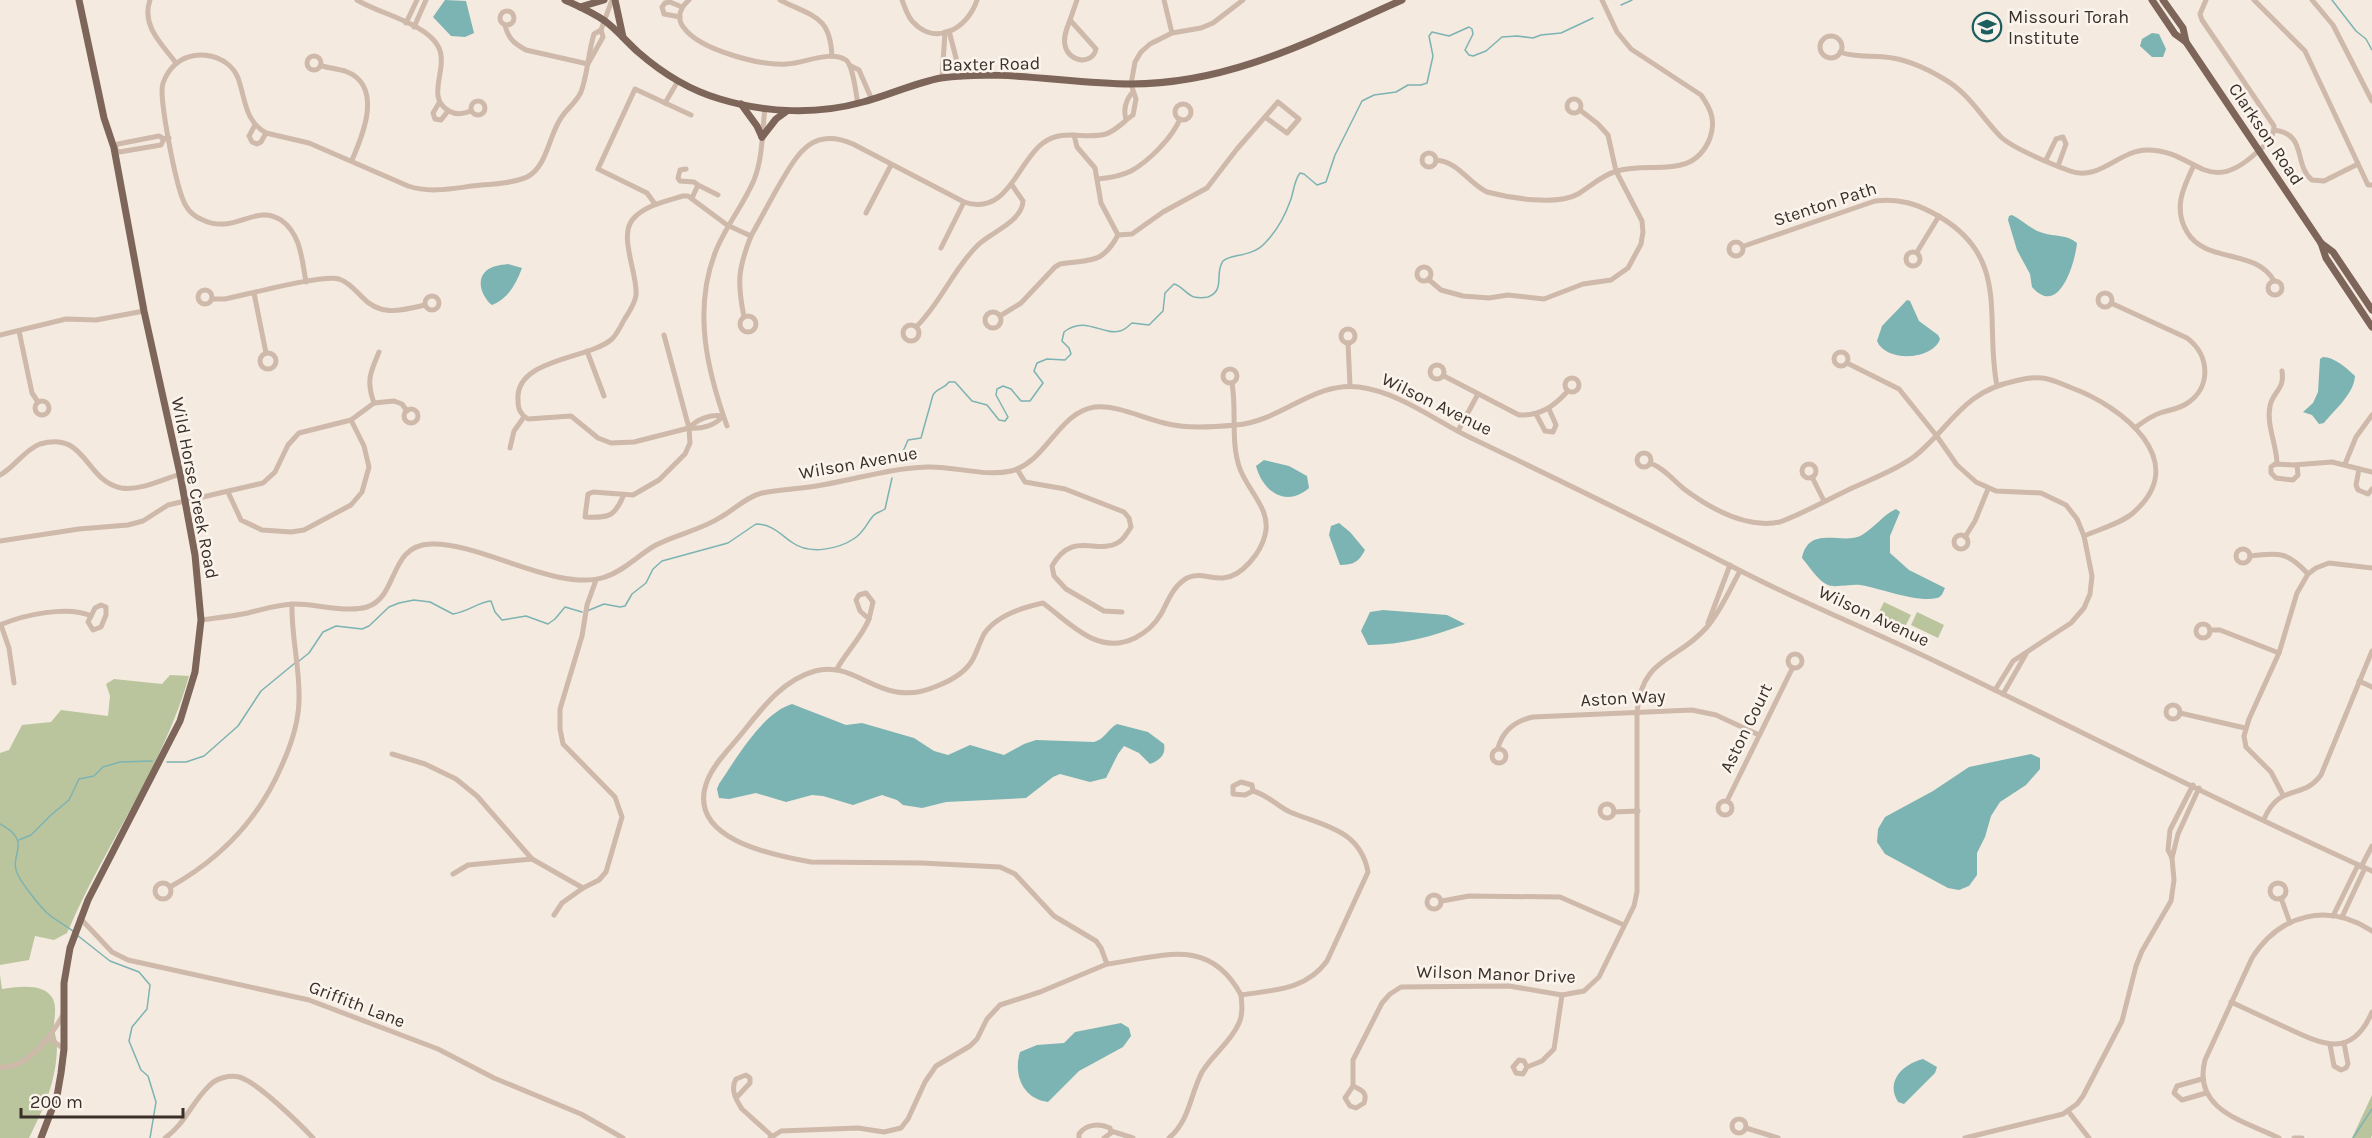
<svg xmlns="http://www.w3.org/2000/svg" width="2372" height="1138" viewBox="0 0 2372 1138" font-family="Karla,sans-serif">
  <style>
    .green { fill: #bac59e }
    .water { fill: #7cb3b3 }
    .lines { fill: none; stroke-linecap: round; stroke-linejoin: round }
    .stream { stroke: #7cb3b3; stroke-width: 1.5 }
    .minor { stroke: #ceb9aa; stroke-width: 5 }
    .major { stroke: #7e655a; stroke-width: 7 }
    .labels { text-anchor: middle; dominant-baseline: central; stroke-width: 5; stroke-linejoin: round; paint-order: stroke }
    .poi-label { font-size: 18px; fill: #3b2f2a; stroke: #fbf4ed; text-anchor: start }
    .street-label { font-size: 18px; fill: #3b2f2a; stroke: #fbf4ed }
  </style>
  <rect width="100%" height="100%" fill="#f4eadf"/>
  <g class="green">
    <polygon points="1884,602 1911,615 1904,629 1877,616"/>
    <polygon points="1917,612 1944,625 1938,638 1911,625"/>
    <path d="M170 675 189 676C163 768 104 846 67 933L54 940 35 936 29 960 0 965V753L9 750 22 725 51 722 61 710 108 716 110 696 106 684 114 679 162 684Z"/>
    <path d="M0 975 2 989C17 987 44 982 53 999 57 1008 54 1018 54 1027 54 1033 57 1039 57 1045 57 1080 44 1108 29 1138H0Z"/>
    <polygon points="2372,1095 2372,1135 2371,1138 2352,1138"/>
  </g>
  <g class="water">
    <polygon points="445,0 466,1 474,33 465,37 451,36 433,17"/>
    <polygon points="2152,33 2159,34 2166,49 2163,57 2152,57 2140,46 2142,39"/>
    <path d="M2012 215C2023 220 2031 230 2043 233 2055 237 2067 234 2077 243 2075 263 2059 318 2032 287L2030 274 2017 250 2008 220 2009 216Z"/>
    <path d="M508 264 522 268C516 284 508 299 492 305 483 298 475 281 486 271 491 266 501 265 508 264Z"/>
    <path d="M1907 300 1910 301 1919 321 1938 335 1940 339C1933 360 1886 363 1877 341L1882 326Z"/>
    <path d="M2323 357C2334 357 2347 368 2355 376 2354 394 2335 409 2324 423L2319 424 2312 415 2303 412 2313 403 2318 392 2320 359Z"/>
    <path d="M1264 460 1289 466 1307 476 1309 488C1286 508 1263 492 1256 466Z"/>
    <path d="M1896 509 1900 512 1890 536V553L1909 570 1945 588C1943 592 1942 597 1937 598 1917 603 1880 588 1860 585 1851 584 1834 588 1828 585 1818 581 1809 566 1802 558 1809 524 1843 546 1862 535 1874 528 1883 515 1896 509Z"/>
    <path d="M1339 523 1350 532 1365 550C1359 562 1353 565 1340 565L1329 535 1331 526Z"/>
    <path d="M1383 610 1447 615 1465 624C1435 636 1401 645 1368 645L1361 631 1370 612Z"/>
    <path d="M792 704 846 725 862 723 914 738 934 751 948 755 970 745 1004 755 1024 744 1036 740 1094 742C1105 739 1108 729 1117 724L1148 732 1164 744C1166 755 1160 760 1150 764L1139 753 1124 746 1118 754 1106 778 1090 782 1060 774 1053 777 1026 798 946 802 922 808 903 805 897 800 882 795 853 805 823 796 812 795 786 802 756 793 729 799 719 798 717 789 719 784C736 759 762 713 792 704Z"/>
    <polygon points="2031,754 2040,758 2040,769 2026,785 2000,802 1991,816 1985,837 1977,853 1977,875 1969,886 1959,890 1948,888 1885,854 1877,842 1878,829 1885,817 1933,791 1969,767"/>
    <path d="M1121 1023 1129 1028 1131 1036 1123 1047 1079 1071 1048 1102C1023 1099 1013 1075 1020 1052L1037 1045 1064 1043 1075 1032Z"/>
    <path d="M1923 1059 1937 1067 1935 1073 1904 1104 1898 1102C1885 1081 1903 1064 1923 1059Z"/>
  </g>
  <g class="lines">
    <g class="stream">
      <polyline points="2332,0 2356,31 2366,39 2372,50"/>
      <polyline points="1621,5 1632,0"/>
      <path d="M898 463 908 440 921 438 933 395C937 388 944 389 949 382H955L972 401 987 405 999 420 1005 421 1008 417 996 395 997 389 1003 386 1011 389 1021 401H1030L1043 383 1034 371 1037 363 1047 359 1065 360 1071 354 1069 348 1062 341 1064 332C1085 315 1103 336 1120 331 1125 330 1128 326 1132 323L1149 325 1163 311 1165 293 1174 284C1182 286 1186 294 1194 297 1199 298 1203 298 1208 297 1226 290 1214 273 1223 261 1230 254 1253 257 1265 243 1277 231 1285 216 1291 199 1294 190 1294 181 1300 173L1304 174 1317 185 1326 182 1335 155 1362 101 1374 95 1396 92 1408 85H1421L1427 83 1433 56 1429 36 1432 32 1449 36 1469 27 1472 29 1473 34 1465 50 1469 55 1473 56 1486 51 1502 37 1517 36 1533 38 1541 35 1561 33 1593 18"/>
      <path d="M587 611 604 604 620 607 625 606 632 594 646 583 653 569 662 561 728 543 756 524C772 524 781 535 793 543 810 555 839 549 855 538 864 532 867 523 873 516 876 512 881 512 885 509L892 478"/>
      <path d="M299 661 309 653 323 632 336 626 362 629 369 626 389 607 399 603 414 600 430 602 453 614C468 612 478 602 491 601L495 612 502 620 526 616 548 624 555 619 565 607 582 612"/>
      <polyline points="167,762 186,762 204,756 238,726 261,691 295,663"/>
      <path d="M0 824C35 843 7 854 18 875 23 885 39 905 47 913 55 920 65 925 74 932"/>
      <polyline points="19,840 31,835 51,815 69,800 79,779 94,776 103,767 120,762 152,761"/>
      <polyline points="77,935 110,961 139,972 150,985 147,1009 132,1027 129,1041 141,1070 148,1076 156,1102 150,1138"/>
      <polyline points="2353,1138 2372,1109"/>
    </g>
    <g class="minor">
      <path d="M150 0C141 26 162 44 176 63"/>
      <path d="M357 0C380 14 425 23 438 46 450 68 424 97 449 111 456 115 464 114 471 111"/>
      <path d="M689 0C680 8 676 18 684 28 700 50 761 66 787 64 805 63 830 50 846 60 853 65 856 94 858 104"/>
      <path d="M780 0C813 17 830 15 832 56"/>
      <path d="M902 0C905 7 907 16 913 22 936 47 968 28 977 0"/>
      <polyline points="1164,0 1172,33"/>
      <polyline points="2254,0 2305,51 2368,185 2372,185"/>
      <polyline points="2312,0 2333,25 2372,101"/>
      <circle cx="507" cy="18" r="7"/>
      <polyline points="680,17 664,14 662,7 665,3 670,2 682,7"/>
      <path d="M1070 20 1096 49C1092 66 1068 62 1065 45 1063 37 1067 28 1070 20Z"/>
      <polyline points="1070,20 1077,0"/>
      <polyline points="406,23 417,0"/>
      <path d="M505 25C508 39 515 44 526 50L588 64"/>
      <polyline points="414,27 426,0"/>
      <polyline points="949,31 961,77"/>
      <circle cx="1831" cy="47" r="11"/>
      <path d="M1840 52C1855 58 1870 55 1885 57 1907 59 1926 68 1944 79 1969 93 1982 118 2001 137 2015 150 2052 164 2070 171 2099 182 2119 150 2147 150 2196 150 2206 198 2255 154 2264 146 2274 139 2274 126L2202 20 2200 14 2206 0"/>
      <circle cx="314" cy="63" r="7"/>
      <polyline points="589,62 603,37 601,30"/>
      <path d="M322 66C329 68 338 69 345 71 384 85 363 135 352 160"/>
      <polyline points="851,66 859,70 872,100"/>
      <polyline points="942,78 945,32"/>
      <circle cx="1574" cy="106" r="7"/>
      <circle cx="478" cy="108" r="7"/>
      <polyline points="439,103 433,113 435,119 441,120 448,111"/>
      <polyline points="665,103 678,81"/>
      <circle cx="1183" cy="112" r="8"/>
      <path d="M1126 119C1123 110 1126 99 1133 92"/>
      <polyline points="255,125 249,136 252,142 257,144 261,142 266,133"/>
      <path d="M2274 130C2308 134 2293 165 2312 180L2324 181 2358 164"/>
      <polyline points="1074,135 1077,147 1095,168 1101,203 1118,235"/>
      <polyline points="114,148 118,144 159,136 164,139 169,138"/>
      <polyline points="114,148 119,152 161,145 164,139"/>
      <circle cx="1429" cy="160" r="7"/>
      <path d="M1436 160C1459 162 1468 183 1487 192 1510 198 1557 206 1578 194 1591 186 1602 175 1617 171 1652 161 1693 181 1710 138 1716 121 1711 109 1701 95L1631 49 1617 32 1602 0"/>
      <polyline points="2046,160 2056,139 2063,137 2066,144 2058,166"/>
      <path d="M2194 165C2183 188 2173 208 2187 232 2206 264 2256 248 2274 281"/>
      <polyline points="686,169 680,170 678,178 680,181 694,182 698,185 692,198"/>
      <path d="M1098 179C1109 178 1121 176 1131 171 1149 161 1172 138 1180 119"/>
      <polyline points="698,185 718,195"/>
      <polyline points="655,204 647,193 598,169 635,89 691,115"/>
      <polyline points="866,213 891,165"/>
      <circle cx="1736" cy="249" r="7"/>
      <path d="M1744 246 1875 201C1900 198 1918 204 1940 217 2011 259 1984 320 1997 386"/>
      <polyline points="941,248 964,202"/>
      <circle cx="1913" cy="259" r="7"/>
      <polyline points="1917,252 1939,216"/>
      <circle cx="1424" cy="274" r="7"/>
      <polyline points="1428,279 1441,290 1463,296 1489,298 1508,295 1544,299 1583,284 1611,280 1628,268 1641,244 1643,232 1642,221 1616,171 1608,135 1598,124 1580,110"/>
      <circle cx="2275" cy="288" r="7"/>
      <path d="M306 282C302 260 301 234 281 220 256 203 234 235 203 220 195 217 190 213 186 206 176 190 162 110 162 90 162 81 169 69 177 63 196 48 229 55 238 78 246 100 244 120 266 133L309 143 408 186C429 193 450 189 472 186 489 184 511 184 527 177 547 167 549 135 561 118 567 108 576 103 581 92 588 73 588 53 594 34L601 30 612 0"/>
      <circle cx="205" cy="297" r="7"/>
      <circle cx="2105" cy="300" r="7"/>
      <polyline points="254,293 266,353"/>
      <circle cx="432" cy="303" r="7"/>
      <path d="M212 299H225C246 295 322 274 339 279 348 282 354 289 361 296 380 317 400 311 425 305"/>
      <path d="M2111 303 2187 338C2210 355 2212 388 2186 404 2178 409 2169 410 2160 413 2151 416 2143 422 2136 427"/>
      <circle cx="993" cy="320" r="8"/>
      <path d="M1000 316 1021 303 1055 267 1060 264C1090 259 1102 265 1118 235L1132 234 1163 212 1207 188 1237 149 1278 102 1299 119 1287 133 1265 117"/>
      <circle cx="748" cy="324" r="8"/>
      <path d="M744 317C737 282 738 269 751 236"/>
      <circle cx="911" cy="333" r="8"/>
      <path d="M916 327C941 303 953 269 978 245 991 232 1022 222 1023 201L1012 185"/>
      <circle cx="1348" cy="336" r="7"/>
      <polyline points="19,331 32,393 38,402"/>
      <polyline points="0,335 66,319 96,320 144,311"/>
      <polyline points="1348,343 1350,385"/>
      <polyline points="587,351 604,396"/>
      <circle cx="1841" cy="359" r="7"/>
      <circle cx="268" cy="361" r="8"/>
      <polyline points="1847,363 1899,389 1936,435 1957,465 1976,482 1996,491 2041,493 2066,505 2077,519 2084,536 2092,576 2090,594 2084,608 2071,623 2013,661 1995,690"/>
      <circle cx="1437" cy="372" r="7"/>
      <circle cx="1230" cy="376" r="7"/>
      <path d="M1444 376 1519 415C1541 416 1554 406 1568 391"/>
      <circle cx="1572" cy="385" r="7"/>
      <path d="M1232 383C1237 411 1230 442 1240 469 1248 491 1272 510 1265 535 1261 552 1242 577 1223 578 1210 579 1200 572 1187 578 1173 586 1168 601 1161 614 1154 626 1146 632 1135 638 1098 656 1071 624 1043 603 1024 607 996 616 984 634 980 642 977 651 973 659 966 672 950 681 937 686 881 711 858 659 815 671 783 680 763 707 743 732 732 746 715 762 708 779 683 838 771 855 811 862L922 863 1000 867 1015 874 1054 916 1096 941 1101 948 1107 964C1161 957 1209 935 1241 995 1274 990 1306 990 1327 961L1368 872C1360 829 1323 826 1290 812 1277 806 1268 795 1253 791"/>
      <circle cx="42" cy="408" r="7"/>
      <path d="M374 403C366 381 370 373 379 352"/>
      <circle cx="411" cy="416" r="7"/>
      <polyline points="1536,414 1545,431 1553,432 1556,425 1549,409"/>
      <path d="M723 416C715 426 701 429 689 428L634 442 611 443 598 438 571 416 528 419C520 414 518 409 518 400 515 358 588 360 612 339 617 334 621 326 624 320 629 312 635 304 636 295 638 274 618 236 633 219 645 205 667 201 683 196H688L727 225 751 236C760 220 769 203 778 187 797 155 811 126 853 144L964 202C1008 217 1017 162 1043 143 1063 128 1085 140 1106 134 1117 130 1124 121 1133 115L1136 99 1131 84 1135 62 1141 52 1150 44 1172 33 1201 28 1213 23 1243 0"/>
      <path d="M727 426C707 370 693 311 715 253 725 227 743 206 754 180 763 158 762 132 765 108"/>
      <path d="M689 428C697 419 711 414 723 416"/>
      <polyline points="1458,431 1478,394"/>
      <polyline points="510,448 514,431 524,417"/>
      <circle cx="1644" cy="460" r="7"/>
      <path d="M1650 463C1664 468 1673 480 1684 489 1711 509 1746 529 1780 522 1804 513 1827 500 1850 489 1871 479 1897 470 1915 456 1952 426 1962 392 2015 381 2023 379 2033 377 2042 378 2052 379 2062 384 2072 388 2121 406 2193 461 2133 513 2120 524 2100 529 2084 536"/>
      <circle cx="1809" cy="471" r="7"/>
      <path d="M2277 464C2277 445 2266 425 2270 406 2273 391 2285 390 2282 371"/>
      <polyline points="2345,464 2356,437 2372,415"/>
      <polyline points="2297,465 2298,475 2293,480 2276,478 2271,473 2271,467 2275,464 2293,465 2332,462 2372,472"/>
      <path d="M1017 469 1025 482 1065 489 1124 512 1129 518 1131 527C1128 532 1124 539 1119 542 1097 556 1073 529 1052 566L1054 576 1066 589 1104 611 1122 612"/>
      <polyline points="2359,469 2356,485 2358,490 2368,494 2372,489"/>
      <path d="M0 475C15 467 24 450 40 444 86 430 85 481 121 488 139 491 162 480 180 474"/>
      <polyline points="1812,477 1824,501"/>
      <polyline points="228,492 241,520 262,530 291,532 304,530 351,505 362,492 369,467 364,446 351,420"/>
      <path d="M624 494C615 517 609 518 585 517L588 494 593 492 633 495 659 480 685 454 690 443 689 428 664 335"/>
      <circle cx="1961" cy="542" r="7"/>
      <polyline points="1965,537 1975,521 1988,489"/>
      <polyline points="0,541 79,529 128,525 143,521 168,505 263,483 275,472 288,445 299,433 351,420 374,403 394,401 402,404 407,411"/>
      <circle cx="2243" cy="556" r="7"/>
      <path d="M2250 556C2279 552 2288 552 2308 574"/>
      <polygon points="866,593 873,602 869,619 860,611 856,600 859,595"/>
      <polygon points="101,605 106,607 106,615 101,627 93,630 88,622 95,608"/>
      <path d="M201 620C217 618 233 616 248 613 264 609 279 604 295 604 316 604 347 613 367 607 399 597 388 545 431 544 480 542 558 593 605 577 624 571 638 555 656 545 677 534 701 530 721 517 735 509 746 497 762 493 781 489 802 489 822 485 856 479 892 468 927 467 955 466 984 477 1011 471 1046 463 1058 412 1095 407 1118 405 1142 418 1164 423 1186 429 1213 427 1236 425 1280 422 1314 381 1359 387 1398 392 1433 419 1467 436 1557 479 1647 523 1735 568 1802 603 1873 631 1941 664 2085 733 2227 806 2372 871"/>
      <polyline points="1708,623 1730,565"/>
      <circle cx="2203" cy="631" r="7"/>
      <path d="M0 625C23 615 68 605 91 616"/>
      <polyline points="1,625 9,648 14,683"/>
      <polyline points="2210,630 2220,630 2279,653"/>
      <circle cx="1795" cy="661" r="7"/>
      <path d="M837 669C846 652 862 637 869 619"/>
      <polyline points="2359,681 2372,687"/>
      <polyline points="2003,694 2026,654"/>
      <circle cx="2173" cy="712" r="7"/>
      <polyline points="2180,713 2245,728"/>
      <path d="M1498 748C1503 730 1515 721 1533 717L1692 710 1716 715 1759 735"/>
      <circle cx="1499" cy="756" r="7"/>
      <polyline points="392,754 425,764 456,779 477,796 532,859 583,888"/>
      <polygon points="1241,782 1252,785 1253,791 1245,795 1233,794 1233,786"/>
      <polyline points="2283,795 2271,772 2246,747 2244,736 2249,719 2279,653 2297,593 2308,574 2316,568 2329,563 2372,568"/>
      <polyline points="1727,801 1792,669"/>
      <circle cx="1725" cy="808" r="7"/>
      <circle cx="1607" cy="811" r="7"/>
      <polyline points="1614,812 1638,811"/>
      <path d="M2264 819C2280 782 2302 801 2321 775L2372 651"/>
      <polyline points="2172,858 2178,834 2199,788"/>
      <polyline points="2361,867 2372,846"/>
      <polyline points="453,874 468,865 532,859"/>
      <circle cx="163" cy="891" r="8"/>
      <circle cx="2278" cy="891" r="8"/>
      <path d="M170 887C222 858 259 819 282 765 291 745 299 722 299 699 300 667 291 636 292 604"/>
      <circle cx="1434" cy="902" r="7"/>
      <polyline points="2281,898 2290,923"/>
      <polyline points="1442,901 1469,896 1560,897 1624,925"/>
      <polyline points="554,915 562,903 583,888 599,880 606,872 622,817 615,797 563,744 560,729 560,709 582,636 587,605 596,580"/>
      <polyline points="2333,916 2358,865"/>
      <polyline points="2342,917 2365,868"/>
      <polyline points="80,918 112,952 128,960 309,1000 438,1049 494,1078 581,1114 623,1138"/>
      <path d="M2231 1002C2250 1011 2268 1019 2287 1028 2323 1045 2352 1059 2372 1012"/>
      <polyline points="49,1038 64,1049"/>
      <polyline points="2330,1045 2334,1066 2341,1070 2346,1068 2348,1064 2344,1043"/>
      <path d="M0 1067C27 1070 53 1034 64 1013"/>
      <polyline points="1527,1067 1524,1061 1519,1060 1513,1067 1516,1073 1523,1074 1527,1067 1542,1061 1554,1049 1562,995"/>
      <polyline points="2202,1079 2177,1086 2174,1093 2182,1100 2206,1093"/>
      <path d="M1353 1086V1060L1382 1003 1390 994 1401 987 1509 986 1562 995 1584 991 1599 977 1634 906 1637 892V712C1642 656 1677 662 1707 627 1721 611 1730 589 1740 571"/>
      <path d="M1353 1086C1361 1090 1368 1092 1364 1103L1356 1108 1350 1106 1345 1098Z"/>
      <path d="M736 1098 750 1083V1078L746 1075 736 1079C730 1089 736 1100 742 1109L772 1136"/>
      <polyline points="2068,1111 2089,1138"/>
      <circle cx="1739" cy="1126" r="7"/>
      <polyline points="1746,1128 1778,1138"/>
      <polyline points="1111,1131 1133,1138"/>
      <path d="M165 1138C185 1124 192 1102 209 1086 216 1078 229 1075 239 1077 256 1081 300 1124 313 1138"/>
      <polyline points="770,1138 781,1131 858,1128 884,1132 901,1128 908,1119 925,1082 936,1066 970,1046 977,1039 987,1019 1000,1005 1040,992 1107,964"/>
      <path d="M1079 1138V1134C1086 1124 1099 1123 1110 1128L1111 1133 1104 1138"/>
      <path d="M1169 1138C1190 1120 1190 1095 1202 1072 1213 1054 1231 1042 1239 1023 1243 1014 1242 1005 1241 995"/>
      <polyline points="1965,1138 2063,1114 2077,1104 2083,1096 2122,1021 2136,966 2142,951 2171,901 2174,880 2172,858 2168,850 2170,830 2193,785"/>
      <path d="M2279 1138C2244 1121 2192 1110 2205 1060L2252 958C2280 914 2328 902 2372 931"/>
      <polyline points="2294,1138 2302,1138"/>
    </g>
    <g class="major">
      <path d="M565 0C578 6 592 12 605 21 617 30 627 42 638 52 662 73 689 90 720 99 766 113 817 115 863 102 890 95 914 83 941 78 1004 69 1068 84 1131 84 1231 84 1314 39 1402 0"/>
      <polyline points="615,0 623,37"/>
      <polyline points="2152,0 2175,34 2186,42"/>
      <polyline points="2163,0 2183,28 2186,42 2321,243 2326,258 2372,327"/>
      <polyline points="580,7 604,0"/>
      <polyline points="741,104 757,126 762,137"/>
      <polyline points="762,137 776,119 787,111"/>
      <polyline points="2321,243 2333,252 2372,310"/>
      <polyline points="41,1138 57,1096 61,1073 64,1049 64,983 70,948 88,900 180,721 195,672 201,620 195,555 180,474 144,311 114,148 104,118 79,0"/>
    </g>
  </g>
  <defs>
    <g id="school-ring" transform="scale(1.5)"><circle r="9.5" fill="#fbf4ed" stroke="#1d5e5f" stroke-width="1.5"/><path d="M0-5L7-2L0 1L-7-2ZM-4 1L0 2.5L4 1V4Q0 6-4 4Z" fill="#1d5e5f"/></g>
  </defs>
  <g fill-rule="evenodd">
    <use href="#school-ring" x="1987" y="27"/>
  </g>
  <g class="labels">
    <g class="poi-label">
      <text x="2008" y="17">Missouri Torah<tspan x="2008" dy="21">Institute</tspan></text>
    </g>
    <g class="street-label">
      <text transform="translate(991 64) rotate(-1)">Baxter Road</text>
      <text transform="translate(2266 134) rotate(56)">Clarkson Road</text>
      <text transform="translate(1825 204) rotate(-18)">Stenton Path</text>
      <text transform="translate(1437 404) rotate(26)">Wilson Avenue</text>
      <text transform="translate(858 463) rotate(-10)">Wilson Avenue</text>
      <text transform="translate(195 488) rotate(79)">Wild Horse Creek Road</text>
      <text transform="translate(1874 616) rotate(25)">Wilson Avenue</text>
      <text transform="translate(1623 698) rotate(-3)">Aston Way</text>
      <text transform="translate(1746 728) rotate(-64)">Aston Court</text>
      <text transform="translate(1496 974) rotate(2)">Wilson Manor Drive</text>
      <text transform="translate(357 1004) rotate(21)">Griffith Lane</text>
    </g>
  </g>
  <path d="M21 1108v9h162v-9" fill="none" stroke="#3b2f2a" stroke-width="3"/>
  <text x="30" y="1108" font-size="18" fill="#3b2f2a" stroke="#fbf4ed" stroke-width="4.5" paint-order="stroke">200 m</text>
</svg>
